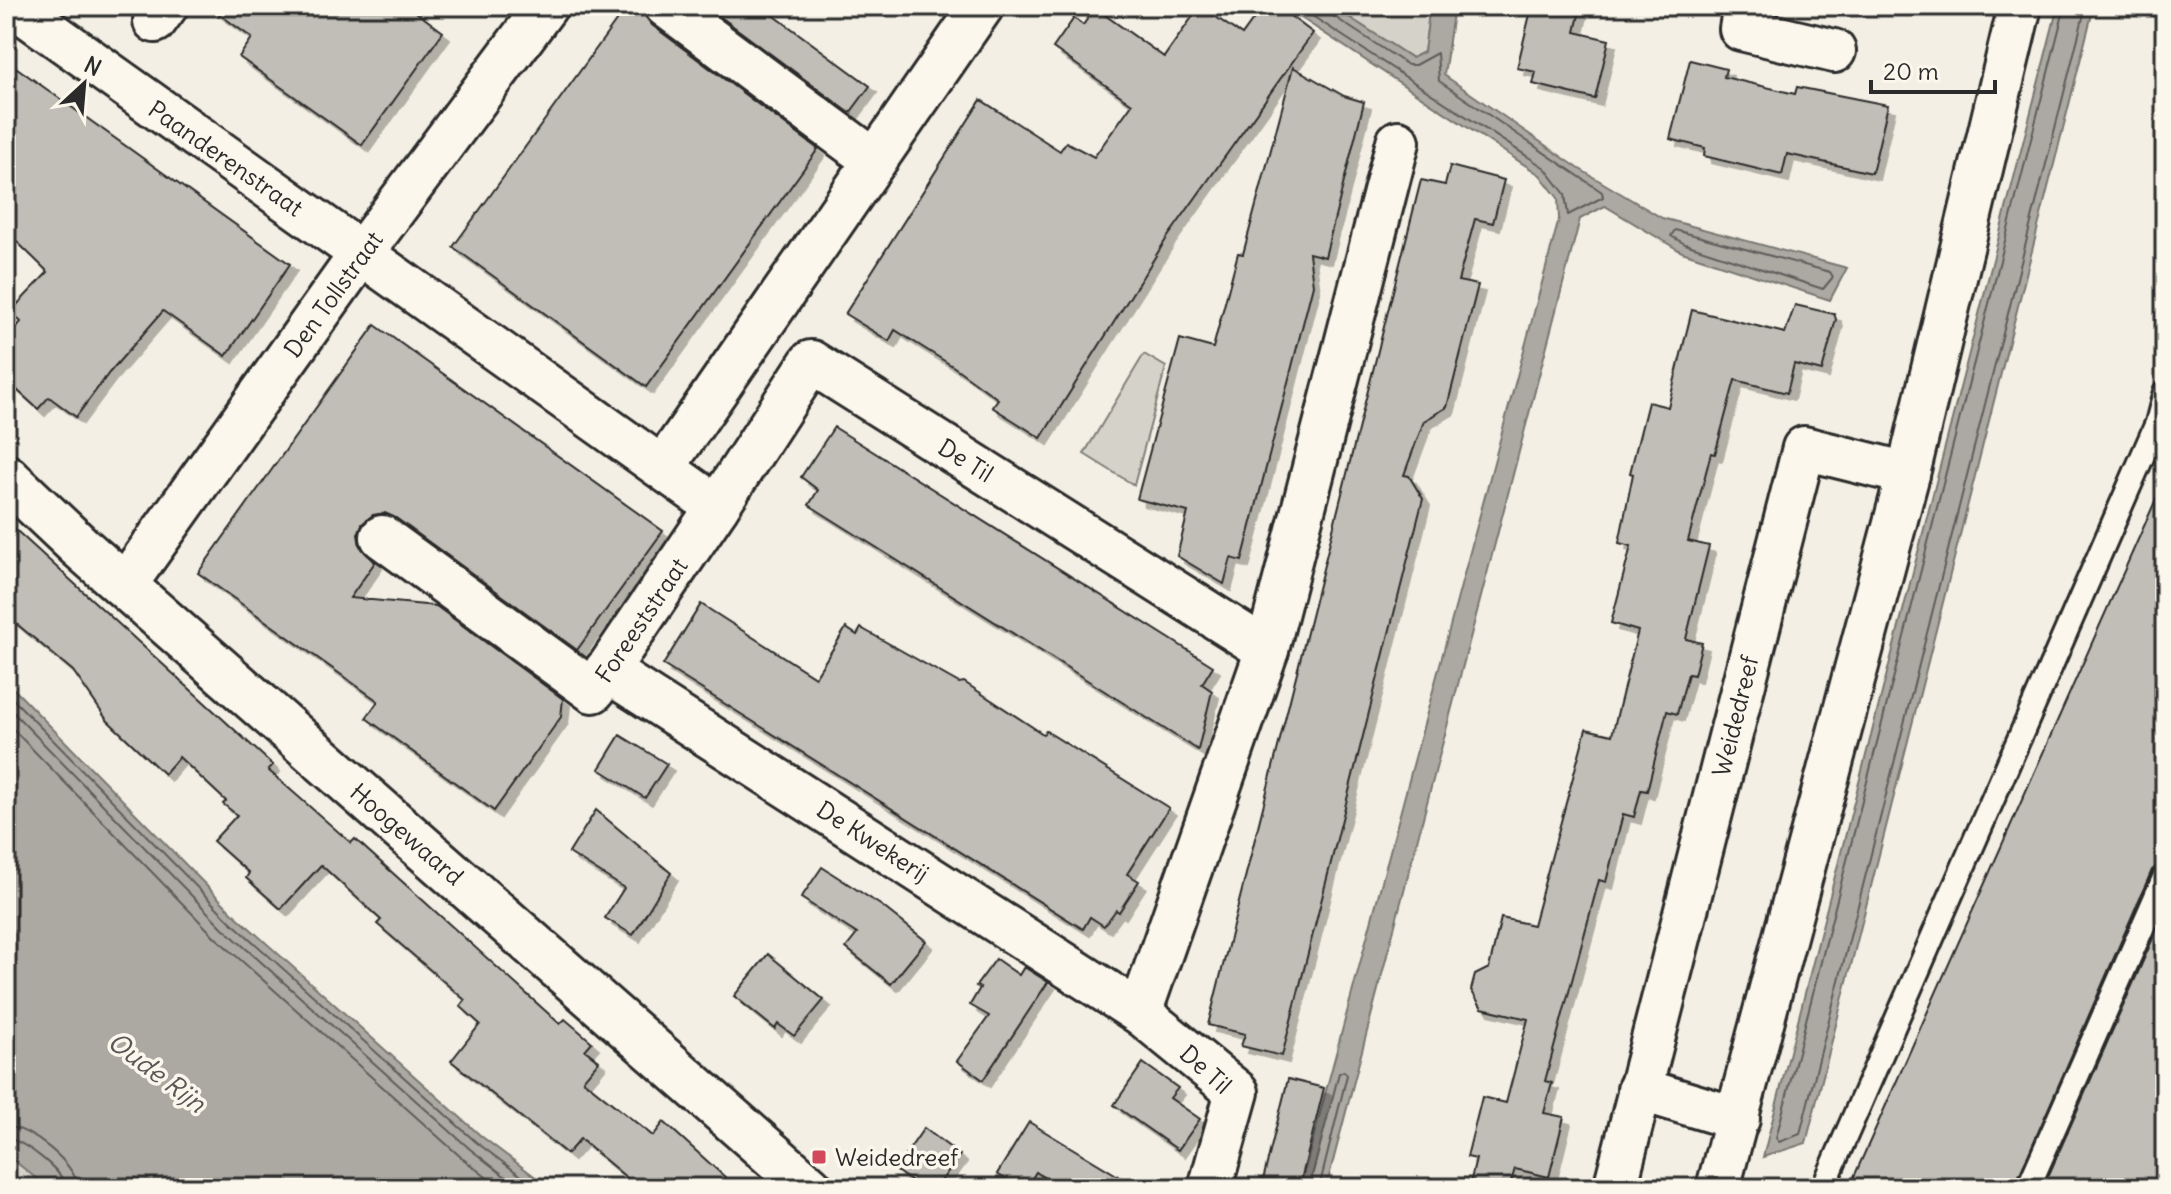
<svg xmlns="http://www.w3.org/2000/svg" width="2171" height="1194" viewBox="0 0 2171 1194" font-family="Delius,sans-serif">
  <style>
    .green { fill: #d5d2c9; stroke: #807e7a; stroke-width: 2 }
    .water { fill: #aca9a2; stroke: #787772; stroke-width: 2 }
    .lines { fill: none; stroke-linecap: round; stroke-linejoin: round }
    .shore { stroke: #5f5d5b; stroke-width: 2 }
    .building { fill: #c0beb6; stroke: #2b2b2b; stroke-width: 2; filter: url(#shadow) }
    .service-casing { stroke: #2b2b2b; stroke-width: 28 }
    .minor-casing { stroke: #2b2b2b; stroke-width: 48 }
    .tertiary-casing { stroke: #2b2b2b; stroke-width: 50 }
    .service { stroke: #fbf7ec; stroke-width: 22 }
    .minor { stroke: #fbf7ec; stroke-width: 42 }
    .tertiary { stroke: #fbf7ec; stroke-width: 44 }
    .poi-dot { fill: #d1495b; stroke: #fbf7ec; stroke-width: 3 }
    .labels { text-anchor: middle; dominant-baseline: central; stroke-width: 7; stroke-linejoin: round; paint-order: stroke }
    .street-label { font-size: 24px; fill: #2b2b2b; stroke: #fbf7ec }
    .poi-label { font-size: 24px; fill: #2b2b2b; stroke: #fbf7ec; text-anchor: start }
    .water-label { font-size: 26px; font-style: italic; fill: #585755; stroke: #fbf7ec }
  </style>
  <defs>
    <filter id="shadow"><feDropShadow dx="7" dy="7" stdDeviation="0" flood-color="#0004"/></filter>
  </defs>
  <rect width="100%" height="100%" fill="#f3efe4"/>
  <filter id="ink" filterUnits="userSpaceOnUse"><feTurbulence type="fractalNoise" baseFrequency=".0125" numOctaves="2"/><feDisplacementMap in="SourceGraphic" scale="16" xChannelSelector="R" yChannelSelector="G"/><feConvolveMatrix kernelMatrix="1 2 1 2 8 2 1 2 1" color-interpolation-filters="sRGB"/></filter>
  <g filter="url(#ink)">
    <g class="green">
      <polygon points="1332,6 1430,6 1424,52 1412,58"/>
      <polygon points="1144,354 1166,367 1134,485 1084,454"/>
      <polygon points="6,1154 48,1185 48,1188 6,1188"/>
    </g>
    <g class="water">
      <polygon points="1283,6 1332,6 1412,58 1424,52 1430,6 1454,6 1444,75 1578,168 1662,218 1847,268 1830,300 1682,252 1605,206 1580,219 1326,1188 1300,1188 1559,219 1558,198 1540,175"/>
      <polygon points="2058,6 2094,6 1806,1143 1763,1157"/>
      <polygon points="6,681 235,915 481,1136 550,1188 48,1188 6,1154"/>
    </g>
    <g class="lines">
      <g class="shore">
        <polyline points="1297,6 1545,168 1565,194 1568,215 1603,197 1602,192 1439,81 1437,53 1415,65 1408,65 1333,16 1329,6"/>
        <polyline points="2065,6 1776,1138 1779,1142 1800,1134 2086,6"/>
        <polygon points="1675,230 1830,272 1833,277 1823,289 1685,244 1671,236"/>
        <polyline points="6,692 230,921 476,1142 537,1188"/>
        <polyline points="6,705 223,928 470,1149 520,1188"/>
        <polyline points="6,722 215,937 462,1158 500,1188"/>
        <path d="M6 1126C29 1127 77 1164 78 1188"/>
        <path d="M6 1138C22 1139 65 1172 66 1188"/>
        <polyline points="1309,1188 1339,1073 1344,1071 1347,1075 1319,1188"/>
      </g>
    </g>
    <g class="building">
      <polygon points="208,6 408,6 443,32 362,145 239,57 252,38"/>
      <polygon points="627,6 642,6 652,25 818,149 646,387 453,247"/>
      <polygon points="706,6 761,6 870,86 850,113"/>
      <polygon points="1200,6 1242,35 1263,6 1277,6 1313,33 1167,238 1041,438 992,407 998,399 954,367 895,330 889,341 845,314 981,100 1060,151 1066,142 1094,157 1132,104 1053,48 1074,18 1083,25 1095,8 1164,57"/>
      <polygon points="1532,6 1581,6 1575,32 1609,40 1595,99 1533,84 1536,72 1517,68"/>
      <polygon points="6,60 290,264 226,356 163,311 109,373 76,417 49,397 38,409 6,380 6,339 21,322 11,311 48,272 6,231"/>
      <polygon points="1690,60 1726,69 1724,77 1795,94 1797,87 1888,105 1872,173 1787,154 1782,175 1704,156 1705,148 1670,139"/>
      <polygon points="1293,67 1344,96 1364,102 1325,257 1309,253 1313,285 1242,561 1231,558 1224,584 1177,556 1188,512 1137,499 1180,339 1213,348 1238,253 1243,254"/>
      <polygon points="1450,166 1504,180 1493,223 1475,219 1458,281 1478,285 1447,407 1424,421 1404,475 1409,476 1423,499 1282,1056 1241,1046 1245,1034 1208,1025 1421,180 1445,185"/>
      <polygon points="1795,305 1834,314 1836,319 1822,371 1794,364 1787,393 1735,380 1715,454 1711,453 1688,541 1709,546 1686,639 1702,643 1694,675 1688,674 1677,714 1667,711 1647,791 1641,790 1634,817 1623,814 1606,882 1599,880 1545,1081 1552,1083 1544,1113 1564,1117 1549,1177 1515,1169 1509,1188 1469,1188 1476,1159 1467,1157 1482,1097 1506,1103 1528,1019 1482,1008 1471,990 1475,975 1489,968 1501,918 1533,925 1586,729 1612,735 1638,631 1611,623 1631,546 1619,543 1633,474 1630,473 1648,402 1668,407 1692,310 1785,333"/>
      <polygon points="375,325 663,531 577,650 396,518 385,513 373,515 362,524 358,534 360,546 375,562 350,598 436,606 563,699 561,717 494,811 366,718 378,701 198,573"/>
      <polygon points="834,427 1213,666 1202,684 1212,691 1198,750 809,505 818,490 801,477"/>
      <polygon points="2165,479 2165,862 2152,870 2014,1188 1849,1188"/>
      <polygon points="6,521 273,765 268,770 351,843 355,839 560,1024 565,1019 592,1042 585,1050 599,1061 583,1080 653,1136 664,1122 737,1188 639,1188 580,1139 567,1154 451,1061 480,1024 460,1006 465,1000 377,924 381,920 321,865 281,909 246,878 249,873 213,841 237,815 223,804 226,801 179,757 164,774 107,720 73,671 6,615"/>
      <polygon points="701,604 815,677 846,628 857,635 861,628 959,683 964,682 1043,734 1046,731 1169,808 1127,874 1139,881 1119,912 1116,910 1104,926 1090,917 1083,929 663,665"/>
      <polygon points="620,735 667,764 645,798 599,769"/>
      <polygon points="596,810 671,873 633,935 605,918 624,888 569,853"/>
      <polygon points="822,867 882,906 926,941 891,984 846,948 857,934 801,898"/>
      <polygon points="2165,911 2165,1188 2043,1188"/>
      <polygon points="768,954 824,1000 794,1036 778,1024 775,1029 734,996"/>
      <polygon points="996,959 1019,975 1024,967 1048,982 983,1080 957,1061 989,1016 970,1005 980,988 976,986"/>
      <polygon points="1143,1063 1178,1088 1170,1098 1200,1119 1178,1150 1114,1105"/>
      <polygon points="1288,1079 1324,1088 1299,1188 1261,1188"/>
      <polygon points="1029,1122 1138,1188 1059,1188 1036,1172 1026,1188 1020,1188 997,1174"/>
      <polygon points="924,1128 960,1155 936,1188 921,1188 895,1170"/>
    </g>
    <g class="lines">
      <g class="service-casing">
        <g id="service">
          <polyline points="1823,1188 2157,423 2165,392"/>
          <polyline points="2028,1188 2165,876"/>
        </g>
      </g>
      <g class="minor-casing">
        <g id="minor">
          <polyline points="14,6 717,507 593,691 382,537"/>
          <polyline points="666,6 875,161"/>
          <polyline points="1745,6 1741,29 1834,51"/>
          <polyline points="155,21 166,6"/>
          <polyline points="664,466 982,6"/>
          <polyline points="717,507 811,362 1267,650"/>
          <polyline points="125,585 361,254 546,6"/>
          <polyline points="606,670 1140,1013 1237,1092 1210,1188"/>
          <polyline points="1140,1013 1267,650 1398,142"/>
          <polyline points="1639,1089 1738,1119"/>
          <polyline points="1615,1188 1804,448 1908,474"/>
          <polyline points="1718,1188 1908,474 2020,6"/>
        </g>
      </g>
      <g class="tertiary-casing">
        <polyline id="tertiary" points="6,477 79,546 810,1188"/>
      </g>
      <use href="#service" class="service"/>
      <use href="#minor" class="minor"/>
      <use href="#tertiary" class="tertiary"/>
    </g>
  </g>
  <rect class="poi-dot" x="811" y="1149" width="16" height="16" rx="4"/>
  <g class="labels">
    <g class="street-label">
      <text transform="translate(226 158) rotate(35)">Paanderenstraat</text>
      <text transform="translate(333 294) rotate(-54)">Den Tollstraat</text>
      <text transform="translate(966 460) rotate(32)">De Til</text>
      <text transform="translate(641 620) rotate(-56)">Foreeststraat</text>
      <text transform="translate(1735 716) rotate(-76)">Weidedreef</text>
      <text transform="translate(407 834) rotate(41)">Hoogewaard</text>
      <text transform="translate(873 841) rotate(33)">De Kwekerij</text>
      <text transform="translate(1206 1069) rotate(42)">De Til</text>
    </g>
    <g class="poi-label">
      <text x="835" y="1157">Weidedreef</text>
    </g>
    <g class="water-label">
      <text transform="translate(157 1072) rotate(37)">Oude Rijn</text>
    </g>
  </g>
  <rect width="2171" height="1194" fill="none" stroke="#fbf7ec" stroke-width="32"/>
  <rect x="16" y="16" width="2139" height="1162" fill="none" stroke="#2b2b2b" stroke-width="3" filter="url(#ink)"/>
  <g transform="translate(84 84) rotate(26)" stroke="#fbf7ec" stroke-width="6" paint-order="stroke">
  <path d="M0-6L14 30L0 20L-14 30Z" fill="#2b2b2b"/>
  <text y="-12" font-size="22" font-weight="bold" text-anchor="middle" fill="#2b2b2b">N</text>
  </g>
  <path d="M1871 80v12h124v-12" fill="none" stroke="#2b2b2b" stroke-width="4"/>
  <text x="1883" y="80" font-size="24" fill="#2b2b2b" stroke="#fbf7ec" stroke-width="6" paint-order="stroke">20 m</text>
</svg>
